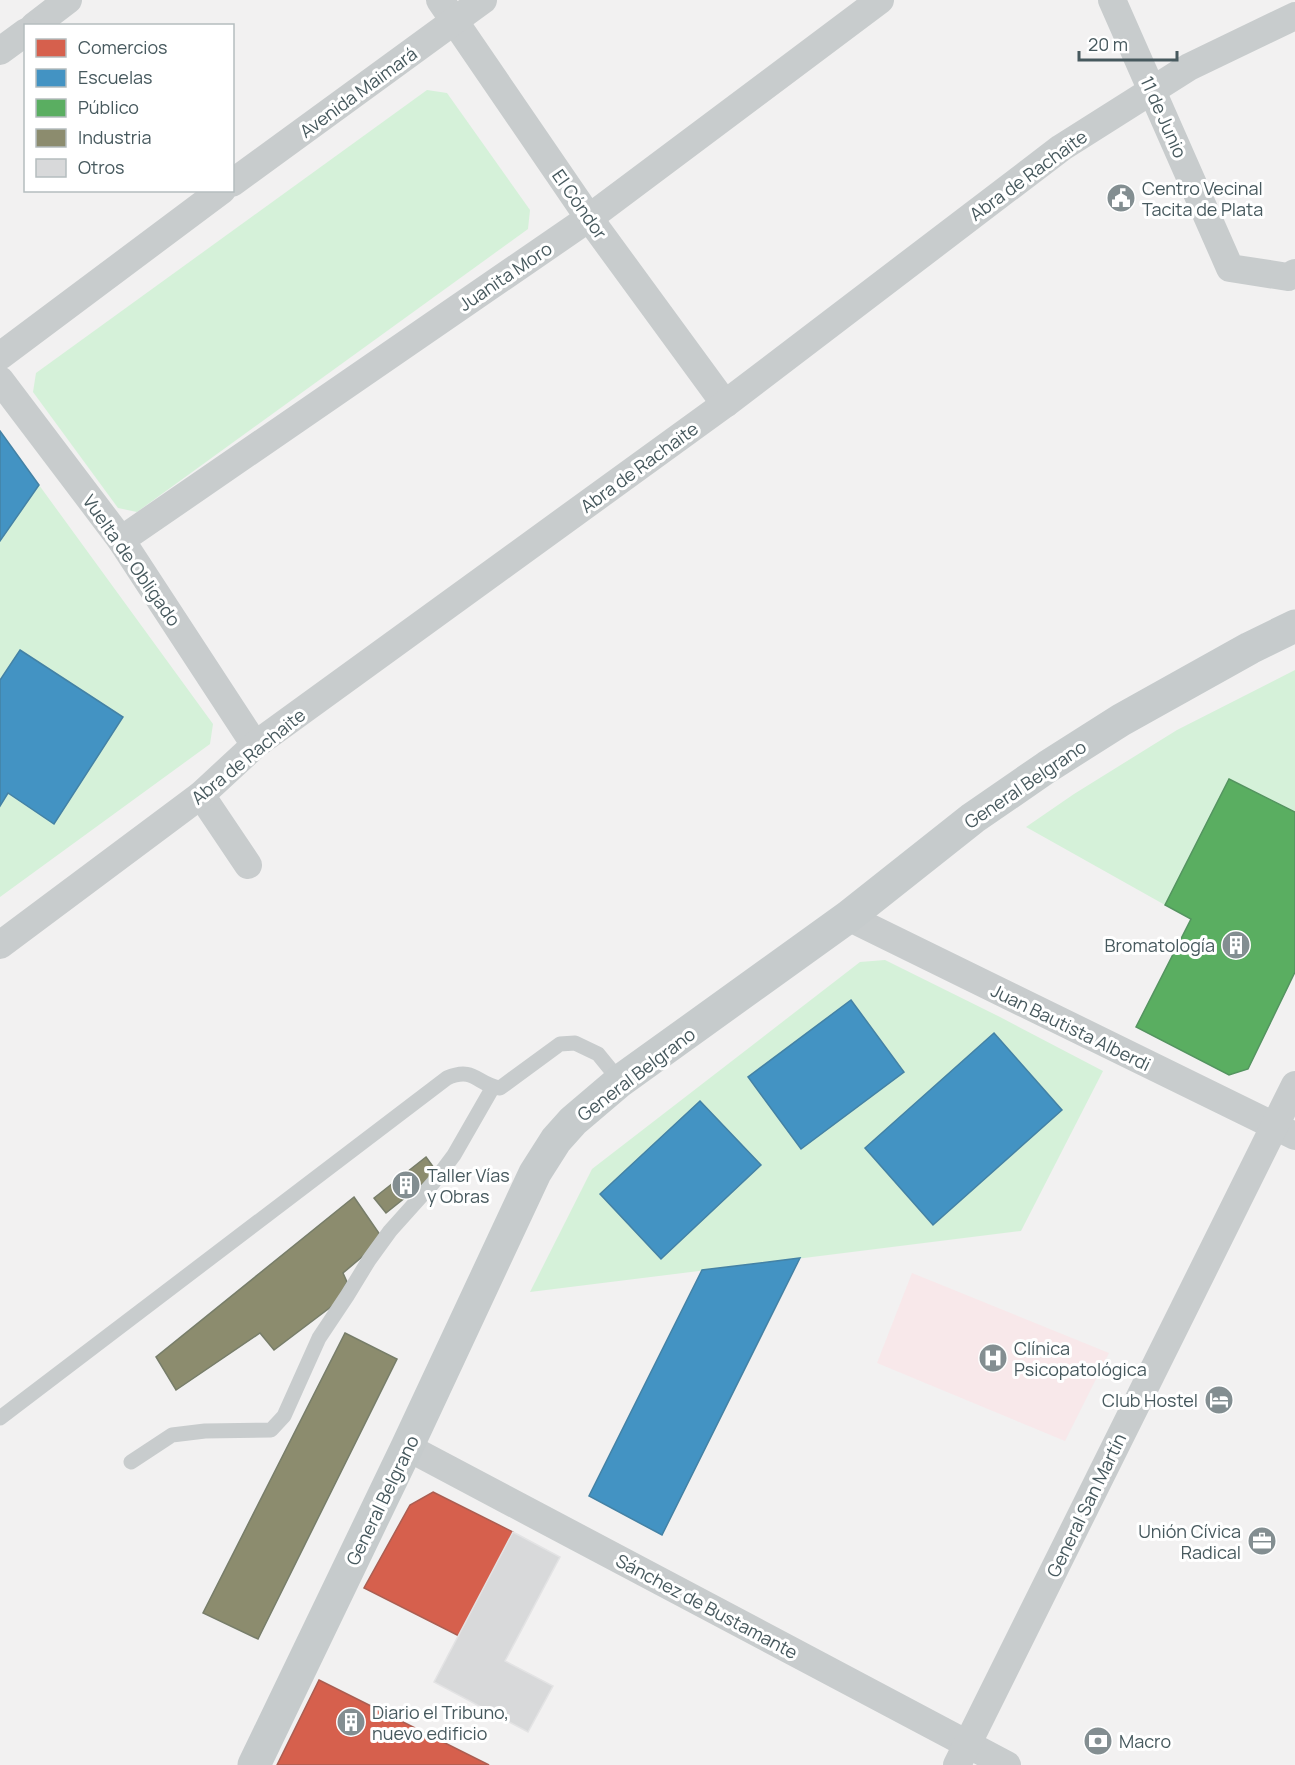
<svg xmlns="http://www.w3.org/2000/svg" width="1295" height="1765" viewBox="0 0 1295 1765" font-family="Manrope,sans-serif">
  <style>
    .medical { fill: #f8e8ea }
    .green { fill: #d5f1d9 }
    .shops { fill: #d6604d; stroke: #ab5e52; stroke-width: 1.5 }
    .schools { fill: #4393c3; stroke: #4482a5; stroke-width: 1.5 }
    .public { fill: #5aae61; stroke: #549460; stroke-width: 1.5 }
    .industry { fill: #8c8c6e; stroke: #777d69; stroke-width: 1.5 }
    .building { fill: #d8d9da; stroke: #e3e3e4; stroke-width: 1.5 }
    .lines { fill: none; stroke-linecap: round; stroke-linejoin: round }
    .service { stroke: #c8cccd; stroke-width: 15 }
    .minor { stroke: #c8cccd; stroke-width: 28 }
    .primary { stroke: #c6cbcc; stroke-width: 33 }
    .labels { text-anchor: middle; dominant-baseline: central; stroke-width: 6; stroke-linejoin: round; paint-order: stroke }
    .street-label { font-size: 18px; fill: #47595e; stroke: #fff }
    .poi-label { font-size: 18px; fill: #47595e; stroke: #fff; text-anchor: start }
  </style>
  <rect width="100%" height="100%" fill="#f2f1f1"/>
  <polygon class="medical" points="912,1273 1109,1353 1065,1441 877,1363"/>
  <g class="green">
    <polygon points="427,90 447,93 530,210 528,229 137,512 118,508 33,392 36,373"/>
    <polygon points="39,485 213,724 210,744 0,897 0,806 8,793 54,824 123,717 20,650 0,680 0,541"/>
    <polygon points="1295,670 1295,812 1229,780 1165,905 1026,827 1074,794 1177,730"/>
    <polygon points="885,960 1000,1017 1103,1071 1021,1231 530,1292 592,1169 860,962"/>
  </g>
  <g class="shops">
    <polygon points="433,1492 513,1532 459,1636 364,1588 410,1505"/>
    <polygon points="319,1680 489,1765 277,1765"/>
  </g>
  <g class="schools">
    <polygon points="0,431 39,485 0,541"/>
    <polygon points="20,650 123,717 54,824 8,793 0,806 0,680"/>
    <polygon points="851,1000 904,1072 801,1149 748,1077"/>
    <polygon points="994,1033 1062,1110 933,1225 865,1148"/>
    <polygon points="700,1101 761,1165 661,1259 600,1194"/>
    <polygon points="800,1258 662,1535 589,1496 702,1270"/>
  </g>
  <polygon class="public" points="1229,779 1295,812 1295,972 1248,1069 1229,1075 1136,1027 1191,919 1165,905"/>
  <g class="industry">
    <polygon points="426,1157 437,1172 386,1213 374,1198"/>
    <polygon points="354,1197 383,1239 343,1273 347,1282 336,1303 274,1350 260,1333 176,1390 156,1357"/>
    <polygon points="345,1333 397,1359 258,1639 203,1613"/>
  </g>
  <polygon class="building" points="513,1532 560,1557 505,1661 553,1686 528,1732 434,1682"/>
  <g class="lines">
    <g class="service">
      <path d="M0 1418 447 1078C475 1066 477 1085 500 1088L560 1044 575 1043 598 1054 620 1081"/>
      <polyline points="131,1462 172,1435 205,1431 271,1430 284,1416 319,1338 347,1296 369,1260 390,1231 433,1183 454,1155 493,1087"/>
    </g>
    <g class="minor">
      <polyline points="440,0 589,218 725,404"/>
      <polyline points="1112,0 1230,268 1288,277 1295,273"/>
      <polyline points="34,26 68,0"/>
      <polyline points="0,51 26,32"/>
      <polyline points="232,183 483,0"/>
      <polyline points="0,356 222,190"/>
      <polyline points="0,380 121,540 255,745"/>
      <polyline points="121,540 589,218 880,0"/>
      <polyline points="201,795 248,865"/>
      <polyline points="848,917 1295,1136"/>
      <polyline points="0,945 201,795 255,745 725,404 1061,148 1189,67 1295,16"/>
      <polyline points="407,1447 1007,1765"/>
      <polyline points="957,1765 1295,1085"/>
    </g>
    <polyline class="primary" points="254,1765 407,1447 535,1173 556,1140 573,1121 620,1081 848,917 973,818 1047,767 1121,720 1250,648 1295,626"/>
  </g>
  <defs>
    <g id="civic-disc" transform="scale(1.5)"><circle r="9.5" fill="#838e91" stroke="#fff"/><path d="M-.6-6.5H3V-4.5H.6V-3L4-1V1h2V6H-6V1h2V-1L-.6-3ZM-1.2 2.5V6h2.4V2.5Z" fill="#fff"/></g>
    <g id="building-disc" transform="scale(1.5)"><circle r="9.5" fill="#838e91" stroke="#fff"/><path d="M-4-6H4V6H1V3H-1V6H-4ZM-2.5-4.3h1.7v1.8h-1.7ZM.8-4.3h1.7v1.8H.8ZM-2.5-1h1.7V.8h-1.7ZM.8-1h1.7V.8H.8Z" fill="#fff"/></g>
    <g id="hospital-disc" transform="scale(1.5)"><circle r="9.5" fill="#838e91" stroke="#fff"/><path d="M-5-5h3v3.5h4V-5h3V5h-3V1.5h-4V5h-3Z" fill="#fff"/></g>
    <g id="hotel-disc" transform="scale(1.5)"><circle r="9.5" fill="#838e91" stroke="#fff"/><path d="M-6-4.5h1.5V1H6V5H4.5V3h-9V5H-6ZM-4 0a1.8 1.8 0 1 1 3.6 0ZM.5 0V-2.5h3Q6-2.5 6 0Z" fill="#fff"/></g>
    <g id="office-disc" transform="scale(1.5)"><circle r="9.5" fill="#838e91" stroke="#fff"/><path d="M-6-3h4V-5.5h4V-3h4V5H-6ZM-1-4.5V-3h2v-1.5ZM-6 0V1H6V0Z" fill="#fff"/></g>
    <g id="bank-disc" transform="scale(1.5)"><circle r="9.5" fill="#838e91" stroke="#fff"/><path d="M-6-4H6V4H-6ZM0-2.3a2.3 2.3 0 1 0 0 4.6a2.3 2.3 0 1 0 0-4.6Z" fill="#fff"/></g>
  </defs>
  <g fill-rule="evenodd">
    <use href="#civic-disc" x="1121" y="198"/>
    <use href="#building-disc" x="1236" y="945"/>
    <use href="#building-disc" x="406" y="1185"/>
    <use href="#hospital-disc" x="993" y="1358"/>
    <use href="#hotel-disc" x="1219" y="1400"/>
    <use href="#office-disc" x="1262" y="1541"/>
    <use href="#building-disc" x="351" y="1722"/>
    <use href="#bank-disc" x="1098" y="1741"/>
  </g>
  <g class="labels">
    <g class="street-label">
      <text transform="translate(358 92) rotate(-36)">Avenida Maimará</text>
      <text transform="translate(1164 117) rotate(66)">11 de Junio</text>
      <text transform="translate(1028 175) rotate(-36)">Abra de Rachaite</text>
      <text transform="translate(580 204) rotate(55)">El Cóndor</text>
      <text transform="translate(505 276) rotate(-34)">Juanita Moro</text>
      <text transform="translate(639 467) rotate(-36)">Abra de Rachaite</text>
      <text transform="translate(132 560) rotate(55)">Vuelta de Obligado</text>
      <text transform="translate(248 756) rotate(-39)">Abra de Rachaite</text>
      <text transform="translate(1025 784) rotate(-34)">General Belgrano</text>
      <text transform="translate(1071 1027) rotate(26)">Juan Bautista Alberdi</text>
      <text transform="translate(636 1074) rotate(-37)">General Belgrano</text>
      <text transform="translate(382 1500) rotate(-64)">General Belgrano</text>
      <text transform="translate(1086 1505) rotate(-64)">General San Martín</text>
      <text transform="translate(707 1606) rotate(28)">Sánchez de Bustamante</text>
    </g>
    <g class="poi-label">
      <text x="1142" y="188">Centro Vecinal<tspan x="1142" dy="21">Tacita de Plata</tspan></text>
      <text x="1215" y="945" text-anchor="end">Bromatología</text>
      <text x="427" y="1175">Taller Vías<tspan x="427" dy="21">y Obras</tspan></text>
      <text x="1014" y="1348">Clínica<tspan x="1014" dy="21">Psicopatológica</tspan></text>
      <text x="1198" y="1400" text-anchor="end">Club Hostel</text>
      <text x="1241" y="1531" text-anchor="end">Unión Cívica<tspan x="1241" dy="21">Radical</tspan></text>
      <text x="372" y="1712">Diario el Tribuno,<tspan x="372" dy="21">nuevo edificio</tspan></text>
      <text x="1119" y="1741">Macro</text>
    </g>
  </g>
  <rect x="24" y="24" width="210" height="168" fill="#ffffff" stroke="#b5bdbf" stroke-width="1.5"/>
  <rect x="36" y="39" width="30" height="18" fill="#d6604d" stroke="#b5bdbf" stroke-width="1.5"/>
  <text x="78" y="54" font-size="18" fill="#47595e">Comercios</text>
  <rect x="36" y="69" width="30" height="18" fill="#4393c3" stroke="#b5bdbf" stroke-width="1.5"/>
  <text x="78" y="84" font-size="18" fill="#47595e">Escuelas</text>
  <rect x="36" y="99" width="30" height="18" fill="#5aae61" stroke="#b5bdbf" stroke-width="1.5"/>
  <text x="78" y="114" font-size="18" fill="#47595e">Público</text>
  <rect x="36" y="129" width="30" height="18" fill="#8c8c6e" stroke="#b5bdbf" stroke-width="1.5"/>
  <text x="78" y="144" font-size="18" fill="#47595e">Industria</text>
  <rect x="36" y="159" width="30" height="18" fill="#d8d9da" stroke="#b5bdbf" stroke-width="1.5"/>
  <text x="78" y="174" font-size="18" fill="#47595e">Otros</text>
  <path d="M1079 51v9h98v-9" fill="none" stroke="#47595e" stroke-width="3"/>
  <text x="1088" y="51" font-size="18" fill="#47595e" stroke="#ffffff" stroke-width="4.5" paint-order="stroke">20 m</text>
</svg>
